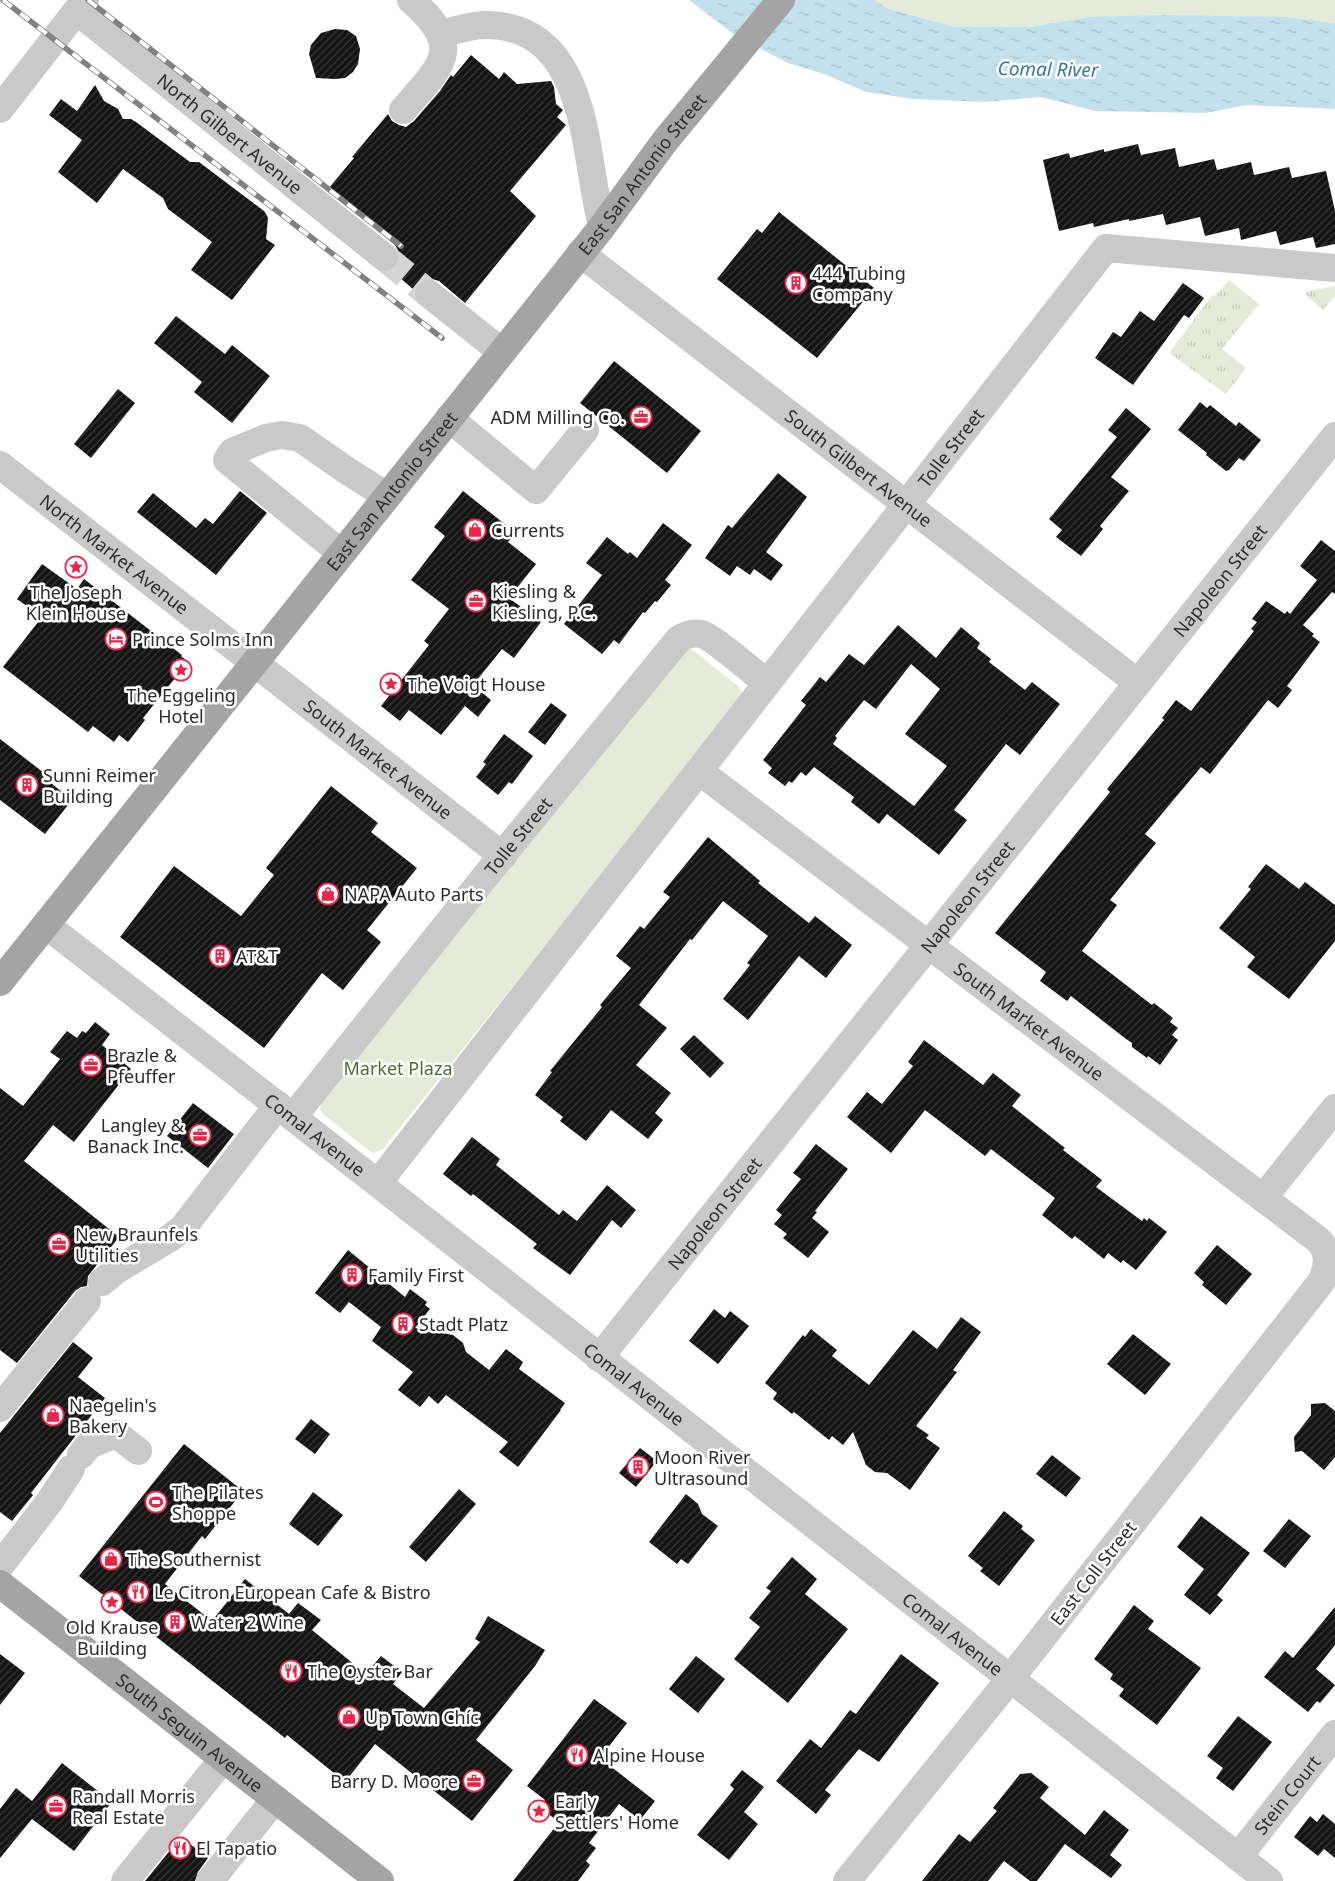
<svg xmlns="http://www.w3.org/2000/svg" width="1335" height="1881" viewBox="0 0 1335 1881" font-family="'Noto Sans',sans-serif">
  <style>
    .grass { fill: url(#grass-tufts) }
    .park { fill: #e5ebd8 }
    .water { fill: url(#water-ripples) }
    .building { fill: url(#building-hatch); fill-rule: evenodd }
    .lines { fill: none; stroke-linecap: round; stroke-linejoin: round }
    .minor-tunnel { stroke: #d5d5d5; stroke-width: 28; stroke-dasharray: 28 14; stroke-linecap: butt }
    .minor { stroke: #c9c9c9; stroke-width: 28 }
    .major { stroke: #a4a4a4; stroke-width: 28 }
    .rail-casing { stroke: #818181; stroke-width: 5.5 }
    .rail { stroke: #fff; stroke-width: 4; stroke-dasharray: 11; stroke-linecap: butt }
    .labels { text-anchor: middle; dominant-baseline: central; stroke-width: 5; stroke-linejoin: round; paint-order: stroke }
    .street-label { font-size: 18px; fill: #2c2c2c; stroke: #fff }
    .poi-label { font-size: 18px; fill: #2c2c2c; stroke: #fff; text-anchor: start }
    .park-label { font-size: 18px; fill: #556a37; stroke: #fff }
    .water-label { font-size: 19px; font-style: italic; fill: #367992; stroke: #fff }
  </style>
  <defs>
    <pattern id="grass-tufts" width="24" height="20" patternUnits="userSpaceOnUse" patternTransform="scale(1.25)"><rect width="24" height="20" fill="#e5ebd8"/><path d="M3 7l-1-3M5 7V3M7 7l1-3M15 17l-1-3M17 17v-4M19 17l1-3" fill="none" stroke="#c5caba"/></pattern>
    <pattern id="water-ripples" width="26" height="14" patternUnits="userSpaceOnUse" patternTransform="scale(1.25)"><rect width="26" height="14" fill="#c3e1ed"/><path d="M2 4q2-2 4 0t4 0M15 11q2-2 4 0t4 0" fill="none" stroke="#a8c1cb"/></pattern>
    <pattern id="building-hatch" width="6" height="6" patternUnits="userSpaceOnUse" patternTransform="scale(1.25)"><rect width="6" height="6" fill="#131313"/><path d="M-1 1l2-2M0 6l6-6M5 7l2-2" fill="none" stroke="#363636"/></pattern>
  </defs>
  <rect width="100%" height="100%" fill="#fff"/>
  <g class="grass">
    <polygon points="1229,280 1259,304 1222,349 1246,368 1226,394 1169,353 1213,294 1215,296"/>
    <polygon points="1335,286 1335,296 1323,310 1305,294 1308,291"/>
  </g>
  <g class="park">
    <polygon points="875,0 1335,0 1335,23 1287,17 1089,17 1029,27 955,27 889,9"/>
    <polygon points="689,649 694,651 739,687 743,695 741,700 383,1149 374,1153 368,1150 323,1114 320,1109 321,1103 681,652"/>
  </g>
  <polygon class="water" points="689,0 875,0 889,9 955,27 1029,27 1089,17 1161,15 1287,17 1335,23 1335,109 1247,105 1205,113 1095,111 1041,97 984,102 914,99 866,92 824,74 788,63 736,36"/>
  <g class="building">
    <polygon points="335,29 347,30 356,36 360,49 358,64 353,72 345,78 335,79 316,78 309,54 311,45 321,33"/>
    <polygon points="471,55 499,79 504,72 517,84 551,81 554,87 556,104 563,110 557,117 566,125 510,191 536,216 465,303 439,281 432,279 423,280 417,284 414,290 391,270 396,266 399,260 399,252 395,245 328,189 354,158 352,157 388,114 392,121 399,125 406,127 414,121 440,91 451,75 453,77"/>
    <polygon points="95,85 104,101 118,109 123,119 131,119 136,122 190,162 199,162 264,211 266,214 268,218 266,239 275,245 232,300 191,270 212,242 168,209 163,198 123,169 97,203 58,172 82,140 49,115 61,99 77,111"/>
    <polygon points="1138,144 1141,155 1175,148 1179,167 1214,159 1217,170 1251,162 1254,175 1289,167 1292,178 1326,171 1335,211 1335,244 1316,248 1313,237 1280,245 1276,231 1241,240 1239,228 1205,236 1200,217 1166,225 1163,214 1129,221 1129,219 1094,227 1093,223 1059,231 1043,160 1069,153 1070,158 1104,149 1104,152"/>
    <polygon points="779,212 874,288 817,358 717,279 757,229 762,233"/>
    <polygon points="1183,283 1204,298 1189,318 1184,315 1133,385 1095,358 1113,332 1121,337 1140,311 1154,321"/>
    <polygon points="176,316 225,354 232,345 270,376 232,423 194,392 202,382 154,343"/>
    <polygon points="614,361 701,431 667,473 580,403"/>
    <polygon points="118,389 135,403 91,458 74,444"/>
    <polygon points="1200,402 1207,408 1210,405 1236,426 1239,422 1261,440 1244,461 1239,458 1229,470 1226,471 1206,455 1207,453 1178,430"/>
    <polygon points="1126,408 1151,429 1111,477 1129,491 1100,526 1103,529 1081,556 1056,537 1062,530 1049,519 1117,437 1108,430"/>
    <polygon points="778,473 807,497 766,552 783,565 771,581 754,569 750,575 737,566 730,576 705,558 728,525 732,528"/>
    <polygon points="240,491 267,513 216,575 137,512 153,493 196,528 205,518 213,524"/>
    <polygon points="463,491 516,533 508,542 536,564 509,598 541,622 514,658 502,649 473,685 491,700 478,717 465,706 441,735 409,710 400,721 381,706 429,645 424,641 449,609 411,580 445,536 434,527"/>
    <polygon points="663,523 692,545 665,580 671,585 657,602 655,601 645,613 643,612 619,644 614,640 602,654 564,624 602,575 586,563 607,537 628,554 630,552 637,558"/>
    <polygon points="1321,540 1335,551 1335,594 1332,592 1303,625 1314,634 1312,636 1320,642 1287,686 1292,690 1278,708 1268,700 1210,774 1201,767 1145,834 1156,843 1110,900 1117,905 1082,951 1152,1005 1154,1003 1173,1018 1170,1022 1178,1028 1172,1035 1178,1040 1160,1065 1148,1056 1147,1058 1132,1047 1132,1043 1126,1039 1071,996 1067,1001 1040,981 1046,972 995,933 1110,792 1107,789 1164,720 1162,718 1176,700 1191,711 1254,631 1251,629 1257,622 1252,619 1266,601 1285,614 1287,611 1290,614 1317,580 1300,566"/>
    <polygon points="42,564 77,589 84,579 182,655 181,656 188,662 143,718 145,720 128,742 119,735 114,742 93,726 88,732 3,667 42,617 17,599"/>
    <path d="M898 625 936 658 961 627 980 643 977 648 991 659 989 662 1025 690 1032 682 1060 704 1020 755 1006 744 954 810 967 820 939 855 887 814 879 824 851 802 854 797 814 767 806 776 801 772 792 783 789 781 785 786 768 773 772 768 763 760 806 705 801 701 820 677 826 682 849 654 864 665ZM911 664 940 689 905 734 947 766 914 806 833 744 837 738 835 736 864 700 876 709Z"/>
    <polygon points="551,703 567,715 545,745 528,732"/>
    <polygon points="504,734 533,756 512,784 509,782 498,795 476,777 486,764 483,762"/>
    <polygon points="0,739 48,776 46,779 72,800 45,834 0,800"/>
    <polygon points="331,786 378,823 371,832 417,868 367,930 381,942 343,990 322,973 264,1048 120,937 174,866 241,916 274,875 266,868"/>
    <polygon points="708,837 760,881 758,883 809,923 815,916 852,945 826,978 799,956 748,1020 723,999 750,965 747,963 768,936 723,901 692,940 690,939 639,1005 667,1028 636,1065 671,1093 655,1113 663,1120 648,1139 611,1110 586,1141 560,1121 563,1117 535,1095 552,1072 550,1071 602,1007 600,1005 631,968 616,956 640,926 644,929 670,897 663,892"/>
    <polygon points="1266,864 1299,889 1305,882 1335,905 1335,941 1289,999 1247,967 1255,957 1219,928 1251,889 1248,887"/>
    <polygon points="95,1022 110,1034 102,1045 131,1069 74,1142 53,1125 24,1161 119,1237 88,1276 87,1286 81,1287 75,1291 17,1363 0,1350 0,1088 23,1106 60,1059 50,1052 67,1031 77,1038 82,1031 86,1033"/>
    <polygon points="694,1035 724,1063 710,1078 680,1049"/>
    <polygon points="924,1040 983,1085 993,1073 1021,1095 1012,1106 1065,1148 1063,1150 1102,1180 1096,1187 1142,1221 1144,1218 1147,1221 1149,1218 1167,1232 1136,1270 1123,1260 1121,1263 1108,1253 1104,1259 1075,1236 1072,1239 1042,1215 1055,1198 991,1149 985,1156 925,1110 891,1153 847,1117 867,1092 882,1104 913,1066 908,1062"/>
    <polygon points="193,1103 234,1134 208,1168 167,1136"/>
    <polygon points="472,1137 500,1159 496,1165 559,1215 563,1210 577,1221 607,1185 636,1210 621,1228 612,1220 570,1275 533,1248 537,1244 473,1194 471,1196 443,1174"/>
    <polygon points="816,1144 848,1169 815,1211 817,1212 812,1218 829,1232 808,1258 783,1238 787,1234 774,1224 782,1215 776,1210 801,1179 793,1173"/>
    <polygon points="1217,1245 1252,1274 1226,1305 1202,1285 1204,1282 1194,1273"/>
    <polygon points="348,1250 405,1297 410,1289 427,1302 425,1305 430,1309 415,1328 453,1335 463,1343 466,1352 489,1370 506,1349 523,1362 519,1369 565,1403 560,1410 561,1410 518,1467 499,1452 508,1442 446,1395 438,1404 429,1396 420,1407 398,1390 413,1372 372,1341 381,1327 349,1302 340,1313 315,1293"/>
    <polygon points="714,1309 725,1318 730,1311 749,1326 718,1364 689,1341"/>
    <polygon points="961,1317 981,1332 953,1370 957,1372 916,1426 929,1435 926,1438 940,1448 910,1490 887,1473 875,1472 866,1465 853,1432 843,1445 832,1436 829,1440 794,1412 792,1414 773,1399 777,1393 765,1383 803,1335 805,1337 811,1329 837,1350 832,1356 869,1385 913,1330 937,1349"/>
    <polygon points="1133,1334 1171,1364 1145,1395 1107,1364"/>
    <polygon points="73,1342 93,1358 78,1377 105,1398 31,1493 33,1495 12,1521 0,1512 0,1433"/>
    <polygon points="1325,1403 1335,1411 1335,1457 1324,1470 1302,1451 1295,1452 1294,1437 1311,1415 1311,1404"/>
    <polygon points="311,1419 330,1434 315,1454 295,1439"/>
    <polygon points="184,1444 243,1491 205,1539 202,1536 165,1584 212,1621 245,1579 289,1614 298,1603 321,1620 312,1630 366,1674 381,1656 402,1672 393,1684 424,1708 480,1642 475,1639 488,1616 545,1650 535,1666 476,1740 513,1770 472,1821 375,1744 345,1782 287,1735 285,1738 79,1576"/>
    <polygon points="640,1448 657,1461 636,1487 619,1473"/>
    <polygon points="1052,1455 1081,1478 1066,1497 1036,1474"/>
    <polygon points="459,1489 476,1504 426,1562 409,1547"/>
    <polygon points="313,1492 343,1515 318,1546 289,1524"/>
    <polygon points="686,1494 698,1504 702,1514 718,1526 688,1564 681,1559 677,1564 649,1542"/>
    <polygon points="1004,1511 1023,1526 1021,1529 1035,1540 999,1586 980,1571 983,1568 968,1556"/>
    <polygon points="1201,1516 1250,1553 1217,1595 1223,1600 1210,1615 1184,1595 1204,1569 1177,1547"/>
    <polygon points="1289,1519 1311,1536 1285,1568 1263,1551"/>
    <polygon points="792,1557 817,1579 805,1594 848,1629 788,1703 734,1659 760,1627 749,1618 771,1591 766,1588"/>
    <polygon points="1134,1605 1154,1621 1148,1629 1201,1668 1157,1725 1119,1696 1124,1689 1110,1679 1113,1674 1094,1659"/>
    <polygon points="1335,1607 1335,1645 1316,1669 1335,1685 1320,1703 1317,1701 1308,1712 1264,1677 1285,1651 1293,1658"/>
    <polygon points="0,1654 25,1673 0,1705"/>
    <polygon points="901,1654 939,1683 879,1762 859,1749 825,1790 831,1795 816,1814 776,1781 810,1739 821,1748 850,1710 856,1714"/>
    <polygon points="696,1656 725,1679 698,1713 669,1689"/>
    <polygon points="594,1699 627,1723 600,1758 655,1801 640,1820 619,1804 589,1843 596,1848 586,1861 590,1865 578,1881 513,1881 559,1822 539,1807 545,1800 527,1786"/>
    <polygon points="1238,1716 1272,1742 1233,1791 1216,1778 1223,1768 1207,1756"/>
    <polygon points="62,1763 112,1802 74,1851 32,1819 0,1858 0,1809 16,1788 32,1801"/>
    <polygon points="742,1770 764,1787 744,1812 758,1824 729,1860 697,1835 734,1789 730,1785"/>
    <polygon points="1031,1773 1049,1787 1040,1798 1085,1835 1104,1810 1129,1830 1110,1855 1122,1865 1111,1878 1065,1844 1037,1881 1030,1881 1004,1861 988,1881 922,1881 959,1834 970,1842 997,1811 993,1808 1020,1774"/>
    <polygon points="1323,1814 1335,1824 1335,1858 1324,1849 1318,1856 1294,1837 1310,1816 1317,1822"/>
    <polygon points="181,1837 208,1858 198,1872 195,1881 145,1881"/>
  </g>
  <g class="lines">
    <polyline class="minor-tunnel" points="384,257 429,294"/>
    <g class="minor">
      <path id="s1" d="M77 11 384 257"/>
      <path d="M440 34C455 31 470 25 485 25 569 25 582 110 592 174 595 192 598 209 602 227"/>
      <polyline points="0,109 85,0"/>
      <path d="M403 110C442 65 466 48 411 0"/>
      <path id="s2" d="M580 253 1138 683"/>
      <polyline points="429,294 502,352"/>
      <polyline points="449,418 536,490 585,430"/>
      <path id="s3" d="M0 465 503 856"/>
      <polyline points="341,553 227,460 232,452 266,438 282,435 300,438 346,470 387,496"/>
      <path id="s4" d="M699 771 1317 1239C1331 1251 1328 1268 1321 1282L1010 1679 847 1881"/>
      <path id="s5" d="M46 925C455 1242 861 1563 1269 1881"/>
      <path id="s6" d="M293 1117 500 858 678 640C685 635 692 632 701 634 712 636 755 674 767 683"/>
      <path id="s7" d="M378 1183 1106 248 1335 268"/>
      <polyline points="1263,1198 1335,1108"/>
      <polyline points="102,1282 115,1271 170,1238 182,1229 278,1105"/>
      <path id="s8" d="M599 1358 1335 436"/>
      <polyline points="0,1408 87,1301"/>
      <polyline points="81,1455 89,1445 116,1434 138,1451"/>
      <polyline points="0,1566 50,1501 71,1469"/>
      <path id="s9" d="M1238 1857 1335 1734"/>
      <polyline points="125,1881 223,1759"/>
      <polyline points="210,1881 275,1799"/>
    </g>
    <g class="major">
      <path id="s10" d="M0 982 602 227 665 141 781 0"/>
      <path id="s11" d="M0 1584 380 1881"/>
    </g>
    <g class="rail-casing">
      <g id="rail">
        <polyline points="3,0 442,338"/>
        <polyline points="88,0 401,246"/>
      </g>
    </g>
    <use href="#rail" class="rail"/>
  </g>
  <defs>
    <g id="building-ring" transform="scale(1.125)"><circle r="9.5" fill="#fff" stroke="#ef2248" stroke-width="1.5"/><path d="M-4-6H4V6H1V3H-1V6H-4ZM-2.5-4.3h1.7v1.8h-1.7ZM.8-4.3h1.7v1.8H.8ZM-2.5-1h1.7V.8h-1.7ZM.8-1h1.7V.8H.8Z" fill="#ef2248"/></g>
    <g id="office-ring" transform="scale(1.125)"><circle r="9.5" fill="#fff" stroke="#ef2248" stroke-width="1.5"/><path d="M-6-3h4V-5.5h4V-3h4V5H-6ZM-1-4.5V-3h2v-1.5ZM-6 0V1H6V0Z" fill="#ef2248"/></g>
    <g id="shop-ring" transform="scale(1.125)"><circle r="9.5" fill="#fff" stroke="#ef2248" stroke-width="1.5"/><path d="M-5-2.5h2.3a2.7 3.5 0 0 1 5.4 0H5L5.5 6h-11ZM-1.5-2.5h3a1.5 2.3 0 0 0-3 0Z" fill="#ef2248"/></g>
    <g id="sight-ring" transform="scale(1.125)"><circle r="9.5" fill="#fff" stroke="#ef2248" stroke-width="1.5"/><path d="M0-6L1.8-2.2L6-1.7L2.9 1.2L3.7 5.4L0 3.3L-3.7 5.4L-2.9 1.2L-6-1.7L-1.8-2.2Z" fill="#ef2248"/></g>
    <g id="hotel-ring" transform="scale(1.125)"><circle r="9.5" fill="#fff" stroke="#ef2248" stroke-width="1.5"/><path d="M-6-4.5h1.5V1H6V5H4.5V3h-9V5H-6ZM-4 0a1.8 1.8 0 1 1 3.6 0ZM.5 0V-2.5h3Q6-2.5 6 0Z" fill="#ef2248"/></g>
    <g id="stadium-ring" transform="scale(1.125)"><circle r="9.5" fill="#fff" stroke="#ef2248" stroke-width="1.5"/><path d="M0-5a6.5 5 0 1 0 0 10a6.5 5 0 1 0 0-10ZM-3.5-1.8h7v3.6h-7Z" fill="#ef2248"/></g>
    <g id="restaurant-ring" transform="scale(1.125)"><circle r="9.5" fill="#fff" stroke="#ef2248" stroke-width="1.5"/><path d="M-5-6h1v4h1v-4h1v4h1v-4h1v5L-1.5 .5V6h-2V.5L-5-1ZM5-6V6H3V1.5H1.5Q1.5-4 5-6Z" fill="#ef2248"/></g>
  </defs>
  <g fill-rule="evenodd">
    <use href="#building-ring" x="796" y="283"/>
    <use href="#office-ring" x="641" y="417"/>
    <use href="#shop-ring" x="475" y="530"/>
    <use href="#sight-ring" x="76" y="567"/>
    <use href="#office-ring" x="476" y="601"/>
    <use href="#hotel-ring" x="116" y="639"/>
    <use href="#sight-ring" x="181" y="670"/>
    <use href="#sight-ring" x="391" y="684"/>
    <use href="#building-ring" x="27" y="785"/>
    <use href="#shop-ring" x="328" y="894"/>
    <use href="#building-ring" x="220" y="956"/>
    <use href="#office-ring" x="91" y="1065"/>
    <use href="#office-ring" x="200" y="1135"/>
    <use href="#office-ring" x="59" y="1244"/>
    <use href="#building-ring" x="352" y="1275"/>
    <use href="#building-ring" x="403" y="1324"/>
    <use href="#shop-ring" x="53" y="1415"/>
    <use href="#building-ring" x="638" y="1467"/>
    <use href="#stadium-ring" x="156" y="1502"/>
    <use href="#shop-ring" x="111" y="1559"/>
    <use href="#restaurant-ring" x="138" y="1592"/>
    <use href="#sight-ring" x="112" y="1602"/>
    <use href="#building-ring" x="175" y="1622"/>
    <use href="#restaurant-ring" x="291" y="1671"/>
    <use href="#shop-ring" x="349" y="1717"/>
    <use href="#restaurant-ring" x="577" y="1755"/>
    <use href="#office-ring" x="474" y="1781"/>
    <use href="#office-ring" x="56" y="1806"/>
    <use href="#sight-ring" x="539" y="1811"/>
    <use href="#restaurant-ring" x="180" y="1848"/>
  </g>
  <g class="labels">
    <g class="street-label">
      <text stroke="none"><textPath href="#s1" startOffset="196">North Gilbert Avenue</textPath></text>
      <text stroke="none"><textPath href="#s10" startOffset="1032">East San Antonio Street</textPath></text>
      <text stroke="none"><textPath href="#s7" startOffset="932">Tolle Street</textPath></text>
      <text stroke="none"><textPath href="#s2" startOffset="352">South Gilbert Avenue</textPath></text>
      <text stroke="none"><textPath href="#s10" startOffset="628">East San Antonio Street</textPath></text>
      <text stroke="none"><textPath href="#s3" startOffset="145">North Market Avenue</textPath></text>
      <text stroke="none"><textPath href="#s8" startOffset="995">Napoleon Street</textPath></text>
      <text stroke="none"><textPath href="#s3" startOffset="479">South Market Avenue</textPath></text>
      <text stroke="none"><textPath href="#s6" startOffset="360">Tolle Street</textPath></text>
      <text stroke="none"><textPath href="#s8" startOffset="590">Napoleon Street</textPath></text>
      <text stroke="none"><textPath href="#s4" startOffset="414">South Market Avenue</textPath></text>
      <text stroke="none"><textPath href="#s5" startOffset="341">Comal Avenue</textPath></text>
      <text stroke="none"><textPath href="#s8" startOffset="185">Napoleon Street</textPath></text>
      <text stroke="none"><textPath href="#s5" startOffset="746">Comal Avenue</textPath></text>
      <text transform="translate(1093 1573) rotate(-52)">East Coll Street</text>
      <text stroke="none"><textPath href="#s5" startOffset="1151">Comal Avenue</textPath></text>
      <text stroke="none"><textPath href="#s11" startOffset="241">South Seguin Avenue</textPath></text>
      <text stroke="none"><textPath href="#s9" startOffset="79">Stein Court</textPath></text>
    </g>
    <g class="poi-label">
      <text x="812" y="273">444 Tubing<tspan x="812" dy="21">Company</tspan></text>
      <text x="625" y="417" text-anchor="end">ADM Milling Co.</text>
      <text x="491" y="530">Currents</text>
      <text x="492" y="591">Kiesling &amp;<tspan x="492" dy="21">Kiesling, P.C.</tspan></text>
      <text x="76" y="592" text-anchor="middle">The Joseph<tspan x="76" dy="21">Klein House</tspan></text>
      <text x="132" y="639">Prince Solms Inn</text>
      <text x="407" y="684">The Voigt House</text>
      <text x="181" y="695" text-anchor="middle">The Eggeling<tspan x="181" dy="21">Hotel</tspan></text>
      <text x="43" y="775">Sunni Reimer<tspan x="43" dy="21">Building</tspan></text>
      <text x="344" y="894">NAPA Auto Parts</text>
      <text x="236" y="956">AT&amp;T</text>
      <text x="107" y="1055">Brazle &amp;<tspan x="107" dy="21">Pfeuffer</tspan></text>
      <text x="184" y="1125" text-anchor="end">Langley &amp;<tspan x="184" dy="21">Banack Inc.</tspan></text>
      <text x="75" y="1234">New Braunfels<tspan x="75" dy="21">Utilities</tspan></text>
      <text x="368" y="1275">Family First</text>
      <text x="419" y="1324">Stadt Platz</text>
      <text x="69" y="1405">Naegelin's<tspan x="69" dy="21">Bakery</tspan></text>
      <text x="654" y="1457">Moon River<tspan x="654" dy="21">Ultrasound</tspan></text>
      <text x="172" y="1492">The Pilates<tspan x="172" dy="21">Shoppe</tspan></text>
      <text x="127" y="1559">The Southernist</text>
      <text x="154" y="1592">Le Citron European Cafe &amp; Bistro</text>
      <text x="191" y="1622">Water 2 Wine</text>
      <text x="112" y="1627" text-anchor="middle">Old Krause<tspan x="112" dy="21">Building</tspan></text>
      <text x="307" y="1671">The Oyster Bar</text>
      <text x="365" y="1717">Up Town Chíc</text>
      <text x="593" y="1755">Alpine House</text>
      <text x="458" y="1781" text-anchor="end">Barry D. Moore</text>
      <text x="72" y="1796">Randall Morris<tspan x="72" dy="21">Real Estate</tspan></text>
      <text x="555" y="1801">Early<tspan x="555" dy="21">Settlers' Home</tspan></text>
      <text x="196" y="1848">El Tapatio</text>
    </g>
    <g class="park-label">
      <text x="398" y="1068">Market Plaza</text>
    </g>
    <g class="water-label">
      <text transform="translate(1048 69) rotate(1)">Comal River</text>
    </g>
  </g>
</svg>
